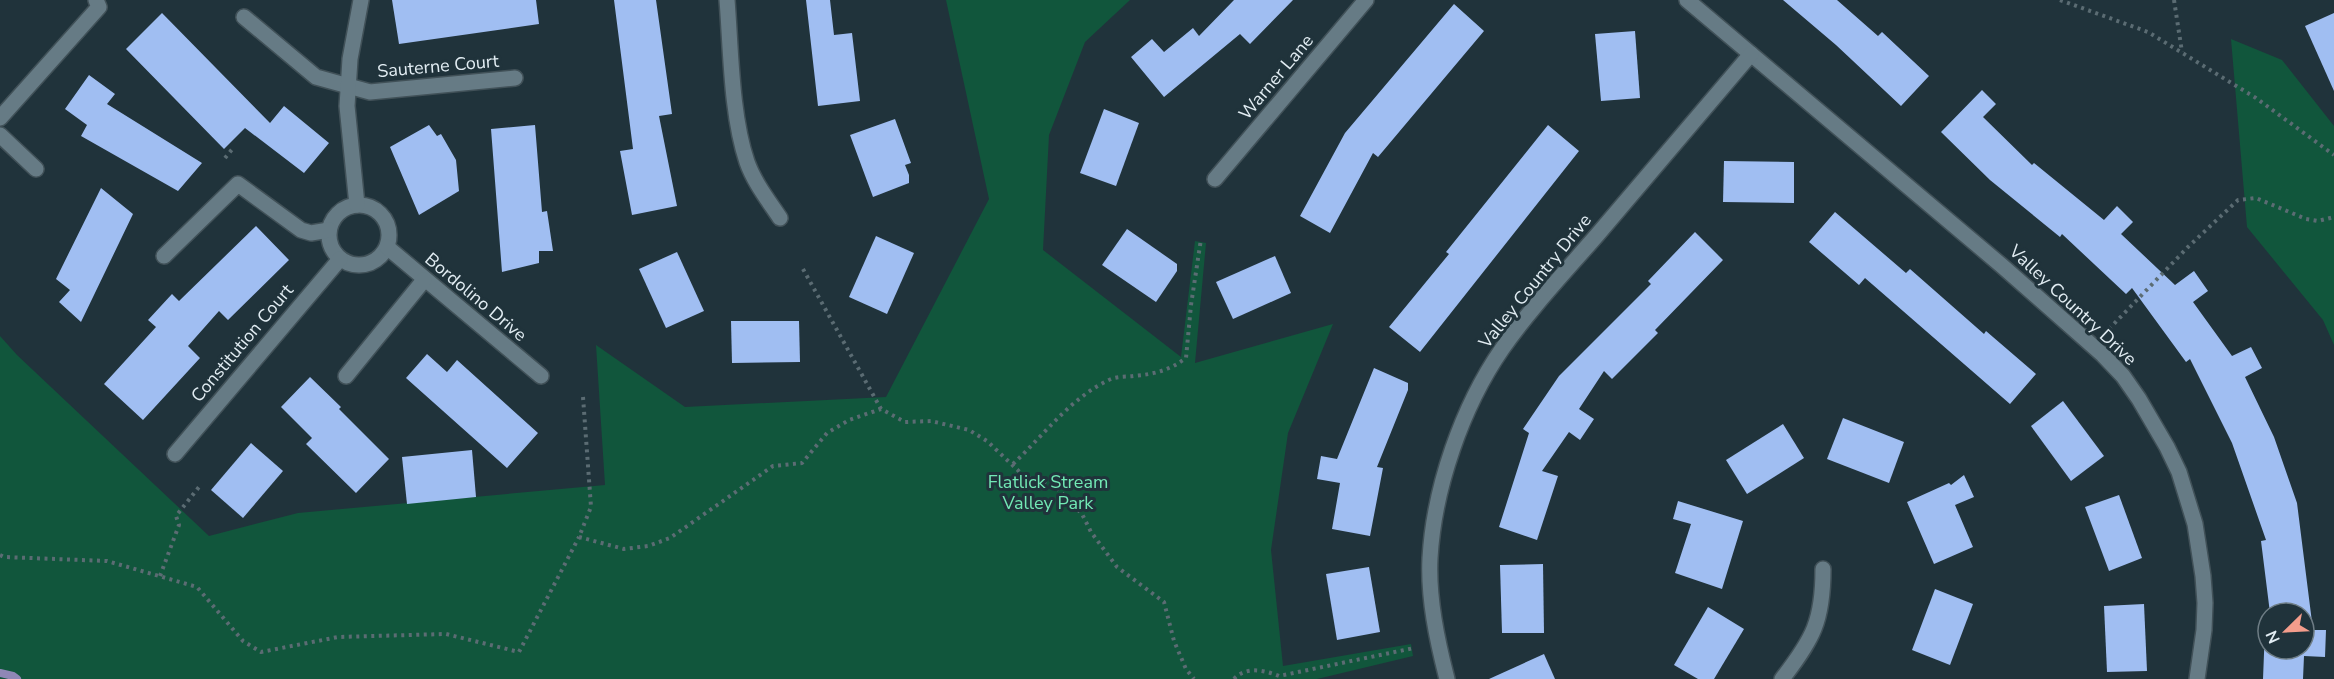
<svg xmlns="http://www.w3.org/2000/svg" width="2334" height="679" viewBox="0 0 2334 679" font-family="'Nunito Sans',sans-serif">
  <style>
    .green { fill: #11563c }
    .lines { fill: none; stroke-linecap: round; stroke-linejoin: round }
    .stream { stroke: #8f87b6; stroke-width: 8 }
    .building { fill: #a0bef2 }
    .minor-casing { stroke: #415158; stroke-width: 18 }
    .path { stroke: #5b6c73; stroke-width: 4; stroke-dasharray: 3 4.5; stroke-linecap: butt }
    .minor { stroke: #667b85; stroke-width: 15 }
    .labels { text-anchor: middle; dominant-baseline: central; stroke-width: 6; stroke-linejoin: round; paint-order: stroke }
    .street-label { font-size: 18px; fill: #e2edf3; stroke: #20333b }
    .park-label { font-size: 18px; fill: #72e9b5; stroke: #20333b }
  </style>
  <rect width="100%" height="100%" fill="#20333b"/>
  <g class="green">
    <polygon points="946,0 1130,0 1085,42 1049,135 1043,250 1181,357 1195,241 1206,243 1195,363 1333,324 1288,433 1271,550 1283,666 1411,644 1413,656 1317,679 0,679 0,336 17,355 209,536 298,513 605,485 596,345 685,407 886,397 989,199"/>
    <polygon points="2231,39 2282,60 2334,126 2334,345 2323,320 2247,227"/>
  </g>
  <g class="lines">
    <polyline class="stream" points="0,673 13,676 17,679"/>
  </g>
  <g class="building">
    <polygon points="392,0 536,0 539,24 399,44"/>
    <polygon points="614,0 656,0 672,114 659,116 677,206 632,215 620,151 633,149"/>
    <polygon points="806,0 830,0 834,35 852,33 860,101 818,106"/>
    <polygon points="1234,0 1293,0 1250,44 1240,34 1164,97 1131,57 1152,39 1164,52 1193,28 1199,36"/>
    <polygon points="1783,0 1837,0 1878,36 1882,32 1929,76 1901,106 1836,45"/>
    <polygon points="1454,4 1484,31 1378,157 1373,153 1330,233 1300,216 1345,133"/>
    <polygon points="162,13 270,123 284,106 329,143 304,173 245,128 224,149 126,49"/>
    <polygon points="2334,13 2334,91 2305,26"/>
    <polygon points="1635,31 1640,98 1601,101 1595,34"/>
    <polygon points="89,75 115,94 107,104 202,163 178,191 81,136 87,125 65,109"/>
    <polygon points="1982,90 1996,104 1983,117 2032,165 2034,163 2104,220 2117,206 2133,222 2121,234 2175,285 2194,271 2208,291 2193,302 2232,356 2251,347 2262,368 2245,377 2274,437 2297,503 2313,630 2326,630 2325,657 2304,656 2303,679 2263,679 2265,628 2268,628 2268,649 2304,649 2304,613 2270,613 2261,541 2266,540 2232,443 2190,359 2186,362 2132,288 2126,294 2062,234 2060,237 1990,180 1941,132"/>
    <polygon points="1104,109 1139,123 1116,186 1080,173"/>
    <polygon points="895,119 911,163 905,165 909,175 909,183 873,197 850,135"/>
    <polygon points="429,125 437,136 441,134 456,160 459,191 419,215 390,147"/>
    <polygon points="535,125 542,212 547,211 553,251 539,251 539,263 502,272 491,129"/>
    <polygon points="1548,125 1579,151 1420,352 1389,327 1449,254 1446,252"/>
    <polygon points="1724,161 1794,162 1794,203 1723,202"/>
    <polygon points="101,188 133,214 81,322 59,302 70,290 56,279"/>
    <polygon points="1835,212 1906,273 1910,269 1984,334 1986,331 2036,374 2010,404 1865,278 1859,285 1809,242"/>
    <polygon points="256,226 289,260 228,320 219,311 188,346 200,358 143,420 104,384 156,327 148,320 172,294 179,301"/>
    <polygon points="1127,229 1177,264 1177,271 1156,302 1102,265"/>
    <polygon points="1695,232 1723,260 1655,330 1658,333 1612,379 1604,371 1579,409 1594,419 1580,440 1569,432 1542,471 1558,476 1537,540 1499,527 1529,433 1523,429 1559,376 1651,284 1648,281"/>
    <polygon points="876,236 914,253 887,314 849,297"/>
    <polygon points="677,252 704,311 666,328 639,269"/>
    <polygon points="1275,256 1291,293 1233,319 1216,282"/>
    <polygon points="731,321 799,321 800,362 732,363"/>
    <polygon points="427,354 447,372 457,360 538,433 507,468 406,378"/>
    <polygon points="1374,368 1408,383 1408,390 1377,467 1383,468 1370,536 1332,529 1340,483 1317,479 1321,456 1337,459"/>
    <polygon points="310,377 341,407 339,409 389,459 356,493 306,444 312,438 281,407"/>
    <polygon points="2063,401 2104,456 2071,481 2031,426"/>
    <polygon points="1843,418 1904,442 1889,483 1827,459"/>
    <polygon points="1783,424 1804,458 1747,494 1726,460"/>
    <polygon points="251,443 283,471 243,518 211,490"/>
    <polygon points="472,450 476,497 407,504 402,457"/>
    <polygon points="1964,475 1974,497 1955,505 1973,547 1934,564 1907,502 1949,483 1951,485"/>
    <polygon points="2119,495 2142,558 2109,571 2085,507"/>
    <polygon points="1678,501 1743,521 1722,589 1675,573 1691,524 1673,519"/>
    <polygon points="1543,564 1544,633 1502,633 1500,565"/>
    <polygon points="1369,567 1380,632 1337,640 1326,574"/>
    <polygon points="1935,589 1973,604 1950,665 1912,650"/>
    <polygon points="2144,604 2147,671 2107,672 2104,606"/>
    <polygon points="1708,607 1744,629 1714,679 1698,679 1674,665"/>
    <polygon points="1544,654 1555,679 1489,679"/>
  </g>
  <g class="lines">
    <g class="minor-casing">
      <g id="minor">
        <path d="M727 0C731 50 731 115 747 162 754 182 768 200 780 218"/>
        <polyline points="1687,0 2001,265 2103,355 2123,376 2139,399 2167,447 2179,472 2195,524 2203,576 2205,603 2204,630 2197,679"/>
        <polyline points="244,17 316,77 370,92 515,78"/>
        <polyline points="0,118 99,7 96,0"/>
        <polyline points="0,135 36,169"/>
        <polyline points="1215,179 1366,0"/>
        <circle cx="359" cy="235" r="30"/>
        <polyline points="357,205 347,106 350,59 361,0"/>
        <polyline points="387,247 541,376"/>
        <polyline points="164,256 238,184 301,230 311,233 329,230"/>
        <polyline points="346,376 424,280"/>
        <polyline points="175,454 340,259"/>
        <path d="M1447 679C1437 640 1428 598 1430 558 1434 488 1462 407 1502 349 1530 309 1565 272 1598 234 1649 174 1700 114 1751 54"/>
        <path d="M1782 679C1813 639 1823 621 1823 569"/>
      </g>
    </g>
    <g class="path">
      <polyline points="2060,0 2148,32 2256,98 2334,155"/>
      <polyline points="2174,0 2182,52"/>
      <polyline points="225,158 234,147"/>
      <polyline points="803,269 881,409"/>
      <polyline points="2109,329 2188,247 2238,200 2256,198 2306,219 2318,221 2334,217"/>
      <polyline points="583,397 591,507 579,537 624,549 648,546 670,538 773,466 802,463 827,433 849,420 881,409 905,422 931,421 969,430 987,441 1025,477 1055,486 1082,514 1091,532 1117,567 1164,602 1174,641 1186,669 1194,679"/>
      <path d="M1013 464C1044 435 1071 397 1111 379 1119 376 1127 377 1134 376 1155 374 1170 370 1186 358L1191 305 1201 239"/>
      <polyline points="0,555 4,557 107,561 197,587 243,641 261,652 338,637 446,634 519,652 579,537"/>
      <polyline points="160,576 179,525 176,516 199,487"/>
      <path d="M1234 679C1246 666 1264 670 1279 676L1414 648"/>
    </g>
    <use href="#minor" class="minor"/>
  </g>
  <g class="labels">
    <g class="street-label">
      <text transform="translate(438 66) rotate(-5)">Sauterne Court</text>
      <text transform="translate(1276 77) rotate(-50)">Warner Lane</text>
      <text transform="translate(1535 281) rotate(-51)">Valley Country Drive</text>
      <text transform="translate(476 297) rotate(40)">Bordolino Drive</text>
      <text transform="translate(2073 305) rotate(43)">Valley Country Drive</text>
      <text transform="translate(242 343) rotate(-50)">Constitution Court</text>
    </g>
    <g class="park-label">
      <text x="1048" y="482">Flatlick Stream<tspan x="1048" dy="21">Valley Park</tspan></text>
    </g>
  </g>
  <g transform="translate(2286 631) rotate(246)"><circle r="28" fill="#20333b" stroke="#6e7d85" stroke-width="1.5"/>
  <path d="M0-4.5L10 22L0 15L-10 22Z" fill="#f49d8c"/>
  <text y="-9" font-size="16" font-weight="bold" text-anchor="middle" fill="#e2edf3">N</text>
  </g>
</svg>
